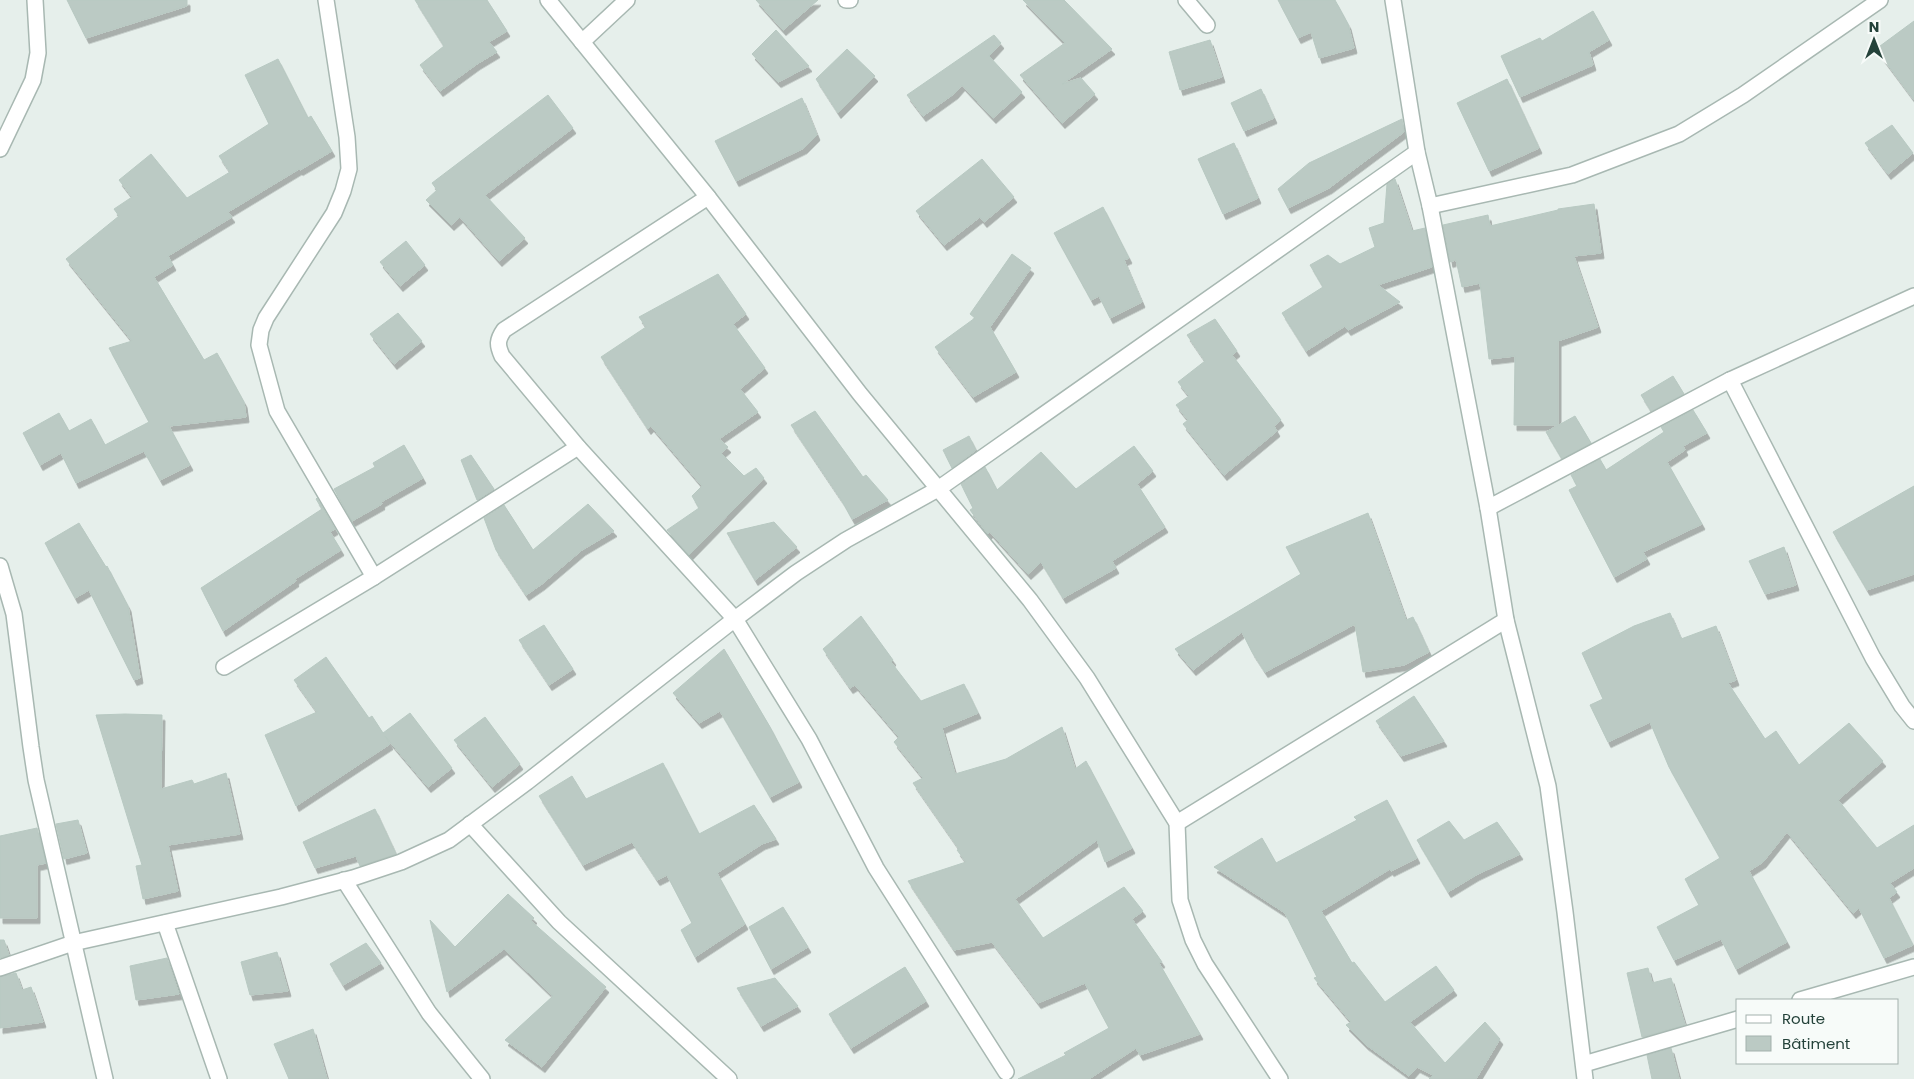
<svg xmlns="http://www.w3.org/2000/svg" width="1914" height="1079" viewBox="0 0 1914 1079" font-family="Poppins,sans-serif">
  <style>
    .building { fill: #bbcac4; stroke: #b8c9c2; filter: url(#shadow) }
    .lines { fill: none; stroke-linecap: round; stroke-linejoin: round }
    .minor-casing { stroke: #a8b8b2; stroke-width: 18 }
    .minor { stroke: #fff; stroke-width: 15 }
  </style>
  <defs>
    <filter id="shadow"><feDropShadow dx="3" dy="5.5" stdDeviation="0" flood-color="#0004"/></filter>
  </defs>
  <rect width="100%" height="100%" fill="#e6efeb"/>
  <g class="building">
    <polygon points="67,0 187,0 187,6 86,38"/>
    <polygon points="415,0 487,0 507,31 489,42 497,52 477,64 440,91 420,65 444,46"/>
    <polygon points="756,0 818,0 783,30"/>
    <polygon points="1023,0 1064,0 1112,49 1062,84 1081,78 1095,94 1062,123 1020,75 1065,43"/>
    <polygon points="1278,0 1335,0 1348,24 1354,48 1319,58 1311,32 1298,38"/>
    <polygon points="1593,11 1609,40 1589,52 1593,65 1520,97 1501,56 1540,38 1542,41"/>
    <polygon points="1914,21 1914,100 1876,49"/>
    <polygon points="776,30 809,66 778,82 752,54"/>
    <polygon points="994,35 1001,43 989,56 1022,92 993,118 962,85 955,93 923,116 907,95"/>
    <polygon points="1210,40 1222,77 1180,90 1169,52"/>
    <polygon points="847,49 875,76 838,113 816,79"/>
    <polygon points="278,59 308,118 311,116 332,151 300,170 299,169 228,212 232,217 168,256 173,265 154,277 204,360 217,353 244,402 246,417 169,426 190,465 160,480 144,451 76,483 61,453 40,465 23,433 59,413 69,431 91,419 105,445 149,422 109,348 132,341 66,259 119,216 114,209 132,197 119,180 151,154 187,198 230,172 219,156 269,124 245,75"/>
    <polygon points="1507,79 1539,148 1489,171 1457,103"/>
    <polygon points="1261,89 1274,118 1244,131 1231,103"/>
    <polygon points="548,95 573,128 485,195 525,238 499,261 460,217 451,225 426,200 437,190 432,183"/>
    <polygon points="802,98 817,135 804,148 736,181 715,141"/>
    <polygon points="1402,119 1404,132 1329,188 1288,208 1278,189 1309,163"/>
    <polygon points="1892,125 1913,153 1888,174 1865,143"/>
    <polygon points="1234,143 1258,198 1223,214 1198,159"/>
    <polygon points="982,159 1014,197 984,222 980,217 944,245 916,211"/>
    <polygon points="1395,179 1412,231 1425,228 1432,267 1378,285 1400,302 1348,330 1345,326 1306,351 1282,313 1323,287 1310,265 1328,255 1340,264 1375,247 1369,228 1384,223 1387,184"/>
    <polygon points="1594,204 1601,253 1574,256 1598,327 1558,341 1558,425 1514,425 1515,356 1489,359 1480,283 1462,287 1456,260 1450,262 1443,225 1488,215 1490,226 1558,210 1558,209"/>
    <polygon points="1103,207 1129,258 1124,260 1142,302 1110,318 1099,296 1091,300 1054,233"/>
    <polygon points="406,241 425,265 400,286 380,262"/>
    <polygon points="1012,254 1031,268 990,327 1016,372 973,397 935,347 975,318 970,314"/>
    <polygon points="718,274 746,314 733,324 765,368 740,389 758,412 719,439 728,447 721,453 744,476 756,468 764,478 689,555 667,530 699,508 692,496 702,486 651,426 648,429 601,357 646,327 639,317"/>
    <polygon points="398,313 422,341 394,364 370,334"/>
    <polygon points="1215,319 1237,351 1232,355 1281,420 1274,426 1277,431 1224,475 1183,424 1188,420 1176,405 1189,396 1178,382 1205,361 1187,335"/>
    <polygon points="1673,376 1684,394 1651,411 1641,395"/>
    <polygon points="1693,410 1707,433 1683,446 1685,450 1667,462 1702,524 1643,552 1647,559 1614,577 1569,490 1577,486 1571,475 1600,459 1606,470 1664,432 1661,427"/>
    <polygon points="815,411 863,477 866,475 888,500 852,519 842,501 791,425"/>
    <polygon points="1575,416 1591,443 1562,459 1546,432"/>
    <polygon points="969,436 976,450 952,468 943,450"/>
    <polygon points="404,445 423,478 381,502 382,504 352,521 334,489 375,467 373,463"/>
    <polygon points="1134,446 1153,471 1137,484 1165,527 1112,561 1116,568 1063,598 1041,562 1028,574 990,532 988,534 970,510 973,508 961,484 985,467 997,490 1041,452 1076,489"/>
    <polygon points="471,455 494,489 477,500 461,460"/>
    <polygon points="1914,486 1914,574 1867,590 1833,532"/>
    <polygon points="317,498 335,529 330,532 341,550 295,579 296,581 223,631 201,588 322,509 316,499"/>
    <polygon points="588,504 614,531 582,550 542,584 526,595 496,550 484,518 504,505 533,550"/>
    <polygon points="1368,513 1406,620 1413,617 1429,652 1404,665 1363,672 1355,624 1265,672 1252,652 1242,632 1193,670 1175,649 1301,574 1286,547"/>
    <polygon points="774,522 797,547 755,580 727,533"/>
    <polygon points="79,523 106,567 107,566 128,606 140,678 134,680 89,590 75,598 45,543"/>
    <polygon points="1784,547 1796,585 1765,594 1749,561"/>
    <polygon points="1670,613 1681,639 1716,626 1736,680 1728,683 1765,739 1776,731 1799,765 1849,723 1883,761 1838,800 1877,848 1914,825 1914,868 1890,883 1897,892 1889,898 1913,945 1884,958 1859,908 1853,913 1787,832 1763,862 1749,871 1787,942 1736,969 1721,939 1674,960 1657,927 1699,905 1685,879 1720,858 1669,767 1650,722 1608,742 1590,705 1603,699 1582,653 1634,626"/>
    <polygon points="861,616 893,660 891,662 921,701 964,684 978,713 942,728 955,774 1006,759 1062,727 1075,769 1086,761 1132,848 1105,862 1097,840 1015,899 1043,938 1124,887 1143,911 1132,919 1162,962 1159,963 1200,1034 1140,1055 1136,1048 1089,1079 1018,1079 1066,1055 1064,1053 1109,1028 1085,983 1038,1003 992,942 954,950 908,881 966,862 957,850 959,849 913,783 923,778 894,742 899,737 855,685 850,688 823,649"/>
    <polygon points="544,625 573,669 549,685 519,640"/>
    <polygon points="724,649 770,727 799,782 770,797 720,711 699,723 673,693"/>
    <polygon points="326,657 369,718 372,716 383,733 410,713 452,768 428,787 385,736 390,744 296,806 265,735 317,712 294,680"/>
    <polygon points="1414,696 1444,741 1401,756 1376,721"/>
    <polygon points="125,714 162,715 161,789 192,780 194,784 226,773 240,834 168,845 178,891 143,899 136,866 142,865 96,715"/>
    <polygon points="485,717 520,764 492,787 454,740"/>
    <polygon points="663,763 699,834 754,805 776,839 762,844 717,873 745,924 695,957 681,930 692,923 667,875 657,880 632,842 583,865 539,796 572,776 586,799"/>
    <polygon points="1387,800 1417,858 1391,871 1390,869 1321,911 1352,963 1354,962 1385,1002 1436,966 1454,990 1410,1022 1445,1063 1485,1022 1500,1039 1476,1079 1429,1079 1433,1075 1417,1067 1409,1076 1365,1044 1346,1025 1351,1022 1314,978 1317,977 1285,913 1214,867 1262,838 1276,863 1357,820 1354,817"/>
    <polygon points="375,809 396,854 360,866 356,856 315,868 303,842"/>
    <polygon points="78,820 87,853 64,859 56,824"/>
    <polygon points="1449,821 1464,840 1497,822 1520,854 1476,875 1448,892 1417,840"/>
    <polygon points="37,828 46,863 37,865 37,918 0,918 0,836"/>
    <polygon points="508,894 534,918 531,921 606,987 542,1067 505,1040 553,996 504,949 447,992 430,920 455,947"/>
    <polygon points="783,907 808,947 771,969 749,927"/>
    <polygon points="0,940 4,940 9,955 0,958"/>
    <polygon points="366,943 381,963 343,985 330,964"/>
    <polygon points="277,952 288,991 250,995 241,962"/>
    <polygon points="167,958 179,994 136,1000 130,966"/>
    <polygon points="905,967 926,1001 851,1048 829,1014"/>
    <polygon points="1648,968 1652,983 1671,978 1685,1025 1642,1037 1627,973"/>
    <polygon points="16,973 22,990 31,987 43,1022 0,1028 0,977"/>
    <polygon points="775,978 798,1006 761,1026 737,988"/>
    <polygon points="313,1029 327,1079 289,1079 274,1044"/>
    <polygon points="1671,1048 1679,1079 1652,1079 1647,1055"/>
  </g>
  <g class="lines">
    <g class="minor-casing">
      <g id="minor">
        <polyline points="326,0 347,137 349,169 343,191 334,213 266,318 261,330 259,345 277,411 374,577"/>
        <polyline points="548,0 708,197 860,394 1030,600 1087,678 1177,823 1180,900 1193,940 1205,964 1280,1079"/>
        <polyline points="846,0 850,0"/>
        <polyline points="1186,0 1207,25"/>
        <polyline points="1393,0 1417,152 1430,206 1488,508 1506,620 1548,786 1565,912 1585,1079"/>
        <polyline points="582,42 627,0"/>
        <polyline points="0,149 33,80 38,53 35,0"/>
        <path d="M708 197 504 330C497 340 497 345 502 356L578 447 735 619 809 739 876 868 1006 1072"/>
        <polyline points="1430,206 1572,175 1679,134 1743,95 1880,0"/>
        <polyline points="1730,380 1873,658 1902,706 1914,721"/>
        <polyline points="1488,508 1730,380 1914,296"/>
        <polyline points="0,566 14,614 31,747 36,780 105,1079"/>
        <polyline points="224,667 374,577 578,447"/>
        <polyline points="1177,823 1506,620"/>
        <polyline points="470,824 559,922 729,1079"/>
        <polyline points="344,880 429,1013 482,1079"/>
        <polyline points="165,923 219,1079"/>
        <polyline points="0,968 73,943 281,897 353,878 401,862 449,840 527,782 735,619 796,573 846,540 938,489 1417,152"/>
        <polyline points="1800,1000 1914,967"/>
        <polyline points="1584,1064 1738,1019"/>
      </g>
    </g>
    <use href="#minor" class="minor"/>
  </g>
  <rect x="1736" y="999" width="162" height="65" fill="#f7fbf9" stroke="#a3b1ad"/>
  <rect x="1746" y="1015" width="25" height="8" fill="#ffffff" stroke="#a3b1ad"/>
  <text x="1782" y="1024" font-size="15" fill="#24423a">Route</text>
  <rect x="1746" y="1036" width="25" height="15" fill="#bbcac4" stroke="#a3b1ad"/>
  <text x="1782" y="1049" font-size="15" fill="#24423a">Bâtiment</text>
  <g transform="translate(1874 40)" stroke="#f7fbf9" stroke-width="4" paint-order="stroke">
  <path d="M0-4L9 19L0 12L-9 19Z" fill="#24423a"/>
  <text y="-8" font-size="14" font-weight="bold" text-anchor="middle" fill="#24423a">N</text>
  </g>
</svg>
